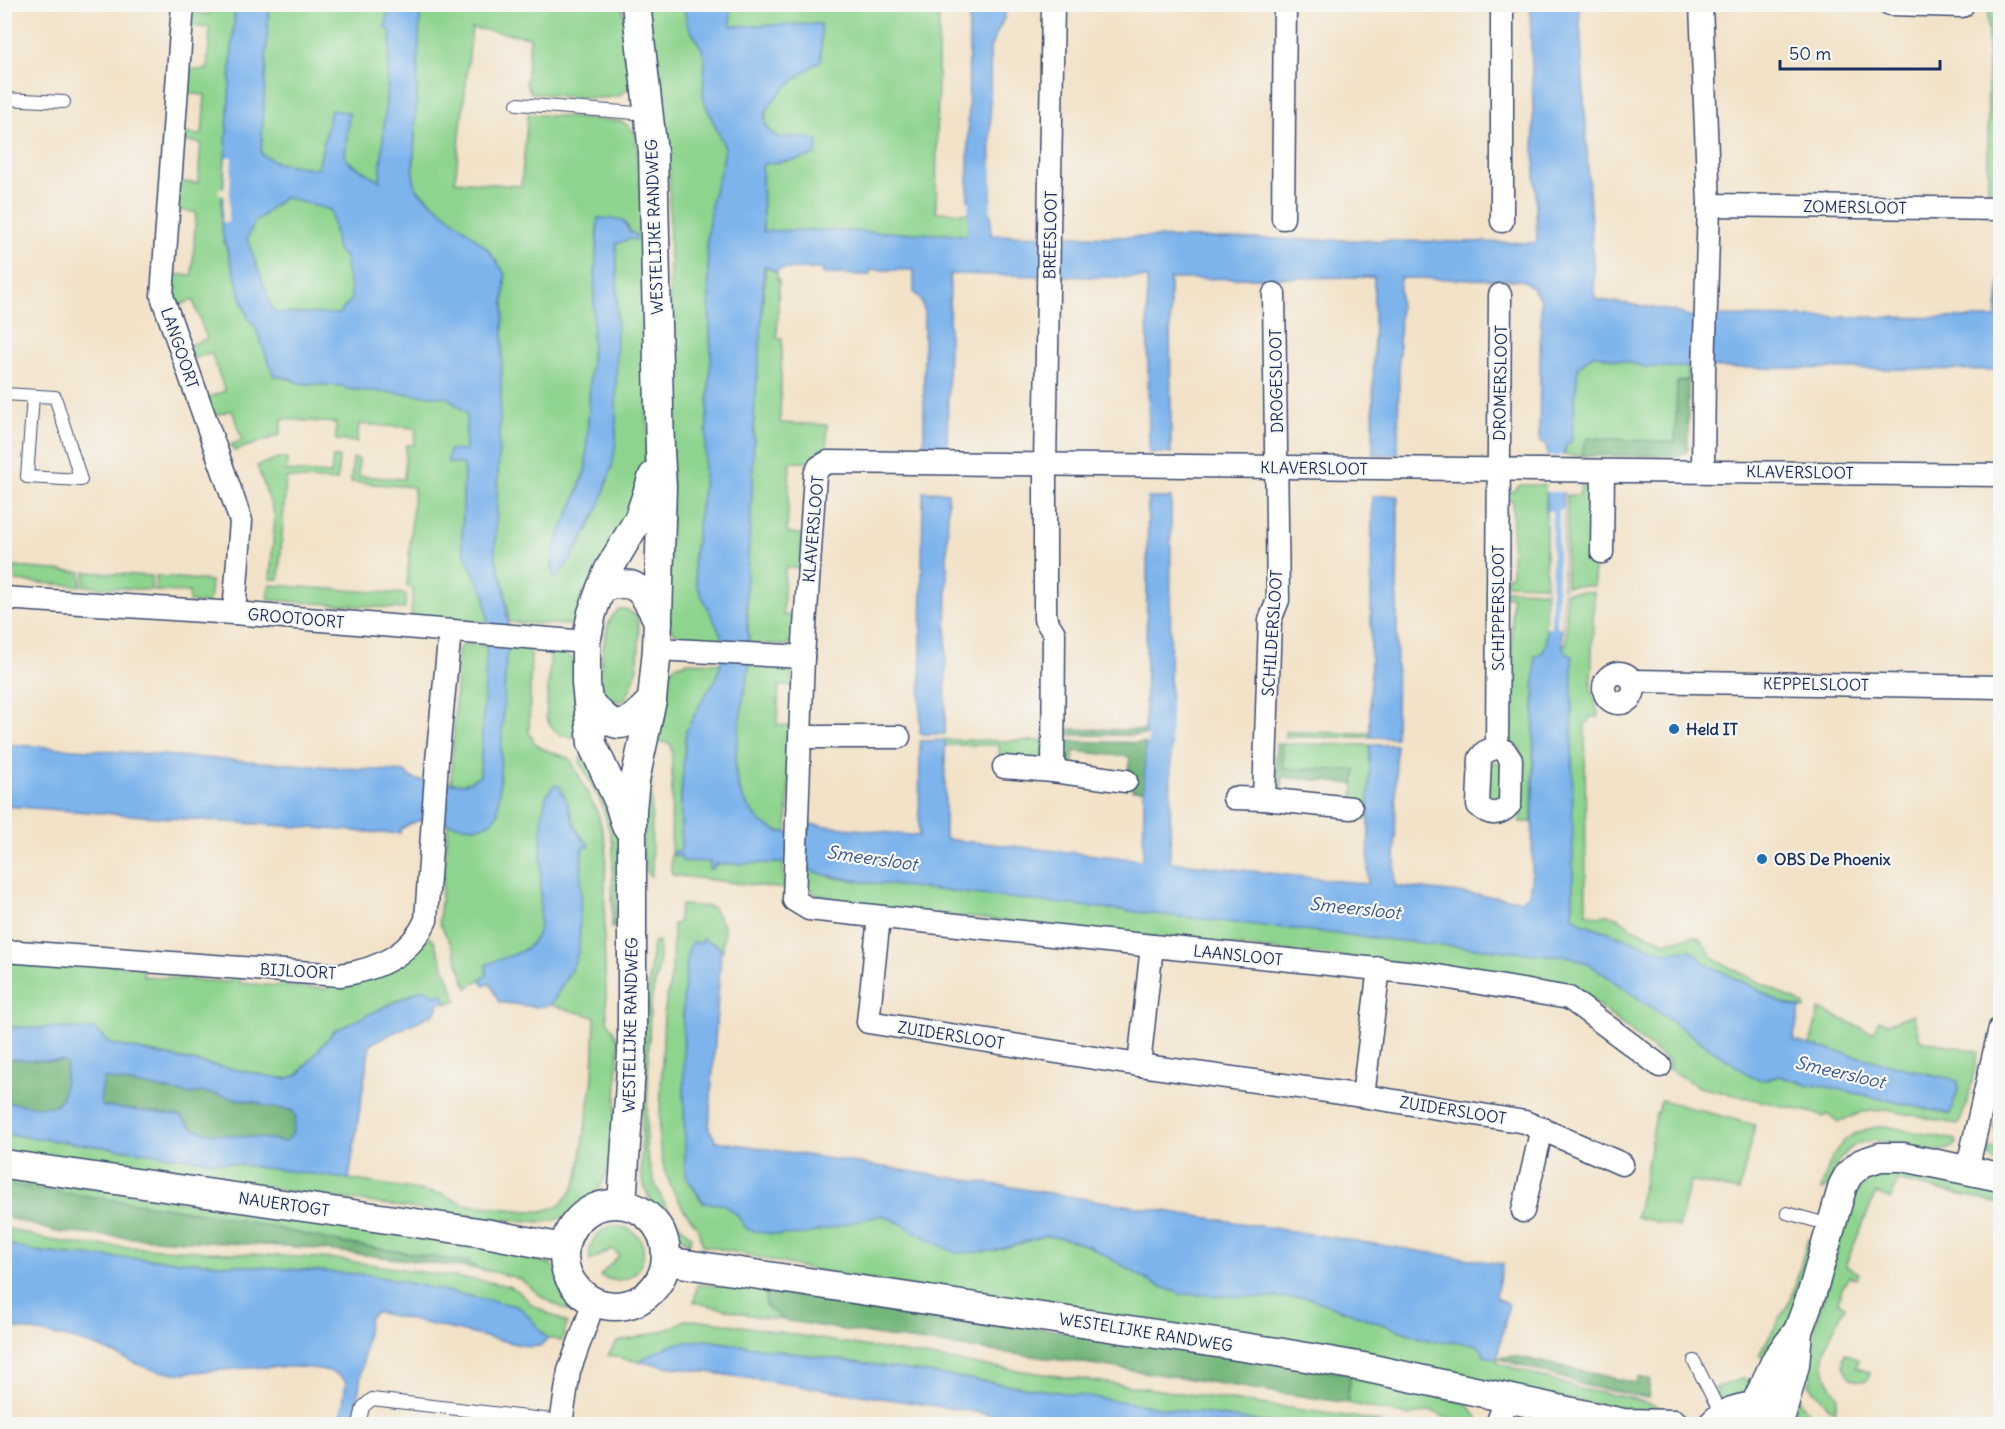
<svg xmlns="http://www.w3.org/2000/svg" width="2005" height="1429" viewBox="0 0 2005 1429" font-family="Delius,sans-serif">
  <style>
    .green { fill: #8ed48e; stroke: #548276; stroke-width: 1.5; fill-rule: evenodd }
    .forest { fill: #72b679; stroke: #46726c; stroke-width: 1.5 }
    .water { fill: #7db4ec; stroke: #4c72a5; stroke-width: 1.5; fill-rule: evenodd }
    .pier { fill: #f2e2c8 }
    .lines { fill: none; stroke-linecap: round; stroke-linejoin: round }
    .canal { stroke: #7db4ec; stroke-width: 22 }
    .service-casing { stroke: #3b4a6e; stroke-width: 14 }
    .minor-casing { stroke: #3b4a6e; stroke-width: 25 }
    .tertiary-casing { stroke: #3b4a6e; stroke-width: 31 }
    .service { stroke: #fff; stroke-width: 12 }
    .minor { stroke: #fff; stroke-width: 22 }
    .tertiary { stroke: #fff; stroke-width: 28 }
    .poi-dot { fill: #1f6fb2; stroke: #f6f6f2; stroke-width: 2 }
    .labels { text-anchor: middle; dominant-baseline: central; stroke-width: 4.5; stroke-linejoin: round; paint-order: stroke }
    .street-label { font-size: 16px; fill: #1b2f5e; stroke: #f6f6f2 }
    .poi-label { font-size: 16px; font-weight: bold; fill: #1b2f5e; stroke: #f6f6f2; text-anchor: start }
    .water-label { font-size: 18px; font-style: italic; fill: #385789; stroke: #f6f6f2 }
  </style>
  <rect width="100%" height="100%" fill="#f6f6f2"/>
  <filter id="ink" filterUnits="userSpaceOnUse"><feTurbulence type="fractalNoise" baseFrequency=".0167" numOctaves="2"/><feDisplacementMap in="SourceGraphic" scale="12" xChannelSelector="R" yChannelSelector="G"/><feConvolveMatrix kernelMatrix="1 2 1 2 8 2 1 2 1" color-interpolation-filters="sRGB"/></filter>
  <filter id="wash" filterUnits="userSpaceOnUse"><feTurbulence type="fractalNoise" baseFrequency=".008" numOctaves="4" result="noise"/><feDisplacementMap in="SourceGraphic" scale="24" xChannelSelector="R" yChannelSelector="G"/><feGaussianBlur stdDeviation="1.35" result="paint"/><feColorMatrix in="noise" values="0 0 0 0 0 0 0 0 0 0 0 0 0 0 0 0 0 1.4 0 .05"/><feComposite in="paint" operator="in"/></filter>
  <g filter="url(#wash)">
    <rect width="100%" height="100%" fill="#f2e2c8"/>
    <g class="green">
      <path d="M211 5H235L221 223 224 240 248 319 254 323 273 373C281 379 290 377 298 383L343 386 347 389 447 397 467 414 465 452 449 450 448 462 464 463 462 543 467 559 485 595 488 622 411 618 413 589 407 587 414 487 351 482 353 458 359 459 358 476 404 479 406 445H414L416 428 359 424 357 442 336 440V423L282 419 280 435 234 451 231 445 242 440 232 410 213 416 206 398 225 391 211 353 192 359 187 346 207 339 193 300 174 307 171 274 192 276 196 212 177 210 179 182 198 183 201 143 181 141 182 133 202 135 205 95 185 93 187 69 207 70 210 28 190 26 191 13 210 14Z"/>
      <polygon points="269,5 388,5 386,28 391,32 380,181 348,161 345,156 349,113 331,110 318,169 277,163 261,154"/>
      <path d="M423 5H622L632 73C631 81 629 89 622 94 607 103 551 94 531 93L526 84 530 37 472 28 455 181 521 186 528 114 621 121 629 126 636 135 644 231 648 442 643 470 630 518 579 617 568 625 509 622 505 590 495 555 505 275 488 249 416 188 413 175 420 18ZM598 218 626 224 636 240 629 239 616 244 617 266 616 442C608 488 589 546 554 578L551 565 586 467Z"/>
      <path d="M647 5H685V12L687 24 702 49 705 61 703 98 725 148 722 166 712 198 707 239 711 357 703 488 693 563 721 635 722 642C699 641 678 647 668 622L672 465 669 172 660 84Z"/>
      <path d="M730 5H939L936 212 969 213V235L812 230 763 231 762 166 764 164 800 159 797 137C786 138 776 140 768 128 753 104 804 72 821 60V25L731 26Z"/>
      <polygon points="1988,5 2000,5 2000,199 1988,196"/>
      <polygon points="284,197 331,210 337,250 345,257 352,299 339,314 273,313 247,239 254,223"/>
      <polygon points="765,266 777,272 777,280 779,280 777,338 782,339 780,423 827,425 827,449 820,449 820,456 809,462 790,462 787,533 802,534 800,568 785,568 783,615 797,616 794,640 786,645 749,643 746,590 753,474 754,414 764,285 765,285"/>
      <polygon points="1594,354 1647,367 1688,366 1688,380 1677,382 1676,442 1589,438 1584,445 1582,456 1564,455 1567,444 1571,442 1578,367"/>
      <polygon points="333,457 339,457 337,481 286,478 279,579 270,579 275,516 257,466 278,458 287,458 286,471 331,474"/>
      <polygon points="1520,485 1546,485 1546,585 1505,584 1507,576 1512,575 1513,500 1506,500 1506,490 1512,492"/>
      <polygon points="1581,485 1588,485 1588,494 1591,494 1590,563 1594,564 1594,586 1566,586 1567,495 1580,495"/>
      <polygon points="15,567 81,572 81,586 15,581"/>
      <polygon points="85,572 152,576 151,590 84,586"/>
      <polygon points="156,576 211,581 209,604 189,602 189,592 155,591"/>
      <polygon points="269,585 406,594 405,609 268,600"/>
      <polygon points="1505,590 1546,591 1546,645 1542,653 1535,657 1532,822 1520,822 1520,746 1511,745 1504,732 1511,730 1512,597 1506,597"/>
      <path d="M1566 592H1594L1591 689C1593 699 1598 707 1598 717H1589V722L1585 723 1586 912 1598 916 1608 915 1617 917 1632 928 1666 942 1695 936 1700 939 1715 960 1805 1005V1009L1781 1003 1753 987 1704 963 1698 955 1689 950 1664 952 1582 923 1573 916 1570 655 1566 653 1562 645 1566 644Z"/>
      <path d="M619 609H626L637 616C642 639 639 680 624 700 621 701 618 702 615 701 591 696 604 636 610 620 612 616 616 613 619 609Z"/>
      <polygon points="463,644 487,646 480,776 465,784 451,783 458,650"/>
      <path d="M551 646C562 649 568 653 575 663L582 738 563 736 555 732 546 718Z"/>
      <path d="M510 648H527L531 652 529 732 535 743 543 749 568 758 572 762 598 814 606 845 604 940 607 1020 619 1041 614 1141 610 1163 603 1182 595 1195 564 1218 545 1222 490 1219 5 1152V1134L349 1179 442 1194 463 1204 527 1211H542L559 1206 572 1191 578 1177 593 1077 595 1017 551 1005C564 982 583 957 579 929L582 851 584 846 589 847 576 828 564 795 560 792 552 790 546 796 542 818 540 926C532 956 511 953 486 965L487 975 467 988 453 948 439 922 448 823C470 826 485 834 498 812L506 656Z"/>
      <polygon points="688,662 721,663 716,680 706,694 686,731 681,798 681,851 674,851 673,855 710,862 709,869 712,869 716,864 783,863 784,889 673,875 671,871 672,752 671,744 648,739 665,675 675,666"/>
      <path d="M749 664 785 667 791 671 793 686H779L777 725 791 726 787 832C773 832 764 826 755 816 725 783 736 735 743 696 745 685 749 675 749 664Z"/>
      <polygon points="1285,732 1370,733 1370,737 1285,737"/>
      <polygon points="945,740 1046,741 1044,761 1000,759 999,745 945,745"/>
      <polygon points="1283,744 1370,745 1369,819 1354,817 1353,799 1355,770 1282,769"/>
      <polygon points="586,756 619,840 620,871 614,928 612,928 613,844 603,807 580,762 581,757"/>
      <polygon points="650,759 651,762 652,876 648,875 642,852"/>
      <polygon points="1495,762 1501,765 1504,800 1487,805 1489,764"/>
      <path d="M807 869 836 878 865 882 1421 943 1572 957 1589 964 1752 1077 1768 1080 1779 1076 1804 1084H1815L1950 1114 1958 1090V1081L1810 1045 1819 1009 1873 1033 1879 1020 1887 1024 1913 1014 1920 1040 1978 1051C1975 1067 1967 1115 1957 1124L1886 1110 1863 1112 1838 1122 1827 1114 1824 1117 1813 1113 1699 1087 1667 1068 1670 1063 1569 982 1420 965 832 903 833 897 817 895 808 888Z"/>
      <polygon points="682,905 712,907 724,927 723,951 715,943 707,942 702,939 702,943 688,949 683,1003 685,1169 687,1178 703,1203 723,1204 736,1214 747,1229 862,1219 882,1215 898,1222 993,1251 1045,1236 1067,1239 1091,1247 1122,1264 1272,1298 1306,1297 1427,1340 1477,1344 1483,1351 1484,1356 1497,1358 1498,1363 1580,1389 1630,1398 1674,1411 1672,1417 814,1270 703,1245 697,1226 684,1210 672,1189 664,1169 659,1140 664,1014 672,971 673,924 678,923 680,908"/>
      <polygon points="429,937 434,941 457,1000 446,1004 442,994 433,995 427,990 422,989 334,1031 298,1075 291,1078 277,1078 124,1047 108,1043 104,1036 91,1029 5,1027 4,957 143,967 143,976 184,979 184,970 191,971 191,980 232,982 232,974 239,974 239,983 280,986 281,977 287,978 287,986 328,989 329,981"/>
      <path d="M659 941V966L650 1006 646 1148C651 1182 666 1214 692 1237L689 1243C666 1230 647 1201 641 1174L644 1025 653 944 654 942Z"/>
      <polygon points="2000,1092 2000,1134 1996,1133 1994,1128"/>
      <polygon points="1661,1100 1755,1125 1739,1191 1690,1181 1679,1227 1636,1217 1645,1177 1656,1113 1658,1113"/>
      <path d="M1885 1126 1956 1140 1957 1143C1925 1176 1853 1094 1828 1187L1821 1190C1831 1151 1842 1130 1885 1126Z"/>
      <path d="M1989 1148 2000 1150V1165C1993 1162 1988 1158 1987 1150Z"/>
      <path d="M1899 1168 2000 1186V1204L1897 1180 1891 1199 1876 1193 1845 1266 1859 1273 1857 1279 1849 1276 1841 1291 1838 1302 1845 1306C1830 1338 1810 1363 1838 1395L1835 1411 1832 1410 1809 1384 1812 1375 1801 1372 1853 1196C1867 1181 1879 1172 1899 1168Z"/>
      <path d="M5 1175 483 1246 550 1264C564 1274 576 1293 569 1310H567L545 1299 520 1279 499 1273 478 1269 467 1262 343 1243 216 1215 5 1184Z"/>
      <path d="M612 1226C663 1225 647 1298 600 1276L619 1255 612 1249 590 1261C588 1244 595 1232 612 1226Z"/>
      <polygon points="4,1227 44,1239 76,1244 334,1259 489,1282 509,1286 518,1291 534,1306 567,1323 562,1341 547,1338 523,1310 516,1306 370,1275 151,1259 77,1256 33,1251 5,1243"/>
      <polygon points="1808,1239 1811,1244 1799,1299 1769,1360 1759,1355 1791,1299"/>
      <polygon points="697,1285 764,1287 766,1306 783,1320 759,1317 694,1302"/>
      <path d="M685 1320 711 1321 979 1365 1360 1418 1384 1424H1274L705 1340C678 1342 662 1347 639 1362L608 1355 617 1342C640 1336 666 1333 685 1320Z"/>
      <path d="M1845 1353 1859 1360 1856 1367 1870 1373 1867 1380C1849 1384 1839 1369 1845 1353Z"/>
      <polygon points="1351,1374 1468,1404 1477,1417 1478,1424 1460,1424 1432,1411 1408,1416 1347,1403"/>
      <polygon points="1741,1379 1758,1381 1742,1397 1721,1402 1715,1388"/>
      <polygon points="1798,1398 1818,1424 1800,1424 1795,1409"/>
      <polygon points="1532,1417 1582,1424 1517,1424"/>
    </g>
    <g class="forest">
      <polygon points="1688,380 1688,448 1685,453 1678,456 1582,456 1584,445 1588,438 1675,442 1677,382"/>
      <polygon points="1065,729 1145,730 1145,735 1065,735"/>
      <polygon points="1065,741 1145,743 1145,790 1132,790 1134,774 1128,772 1130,757 1074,751 1073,765 1063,765"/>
      <polygon points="1276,744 1283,744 1283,769 1356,770 1354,784 1283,777 1281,791 1274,791"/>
      <path d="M5 1059 66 1062 67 1066C65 1076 65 1091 60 1100 53 1114 18 1104 5 1102Z"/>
      <path d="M104 1078 189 1094 204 1092 292 1110 296 1116C294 1127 294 1139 283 1142 257 1134 217 1139 193 1128 188 1125 184 1119 179 1116L102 1106 100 1100Z"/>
      <polygon points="5,1184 216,1215 343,1243 467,1262 478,1269 302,1247 135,1238 57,1232 5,1217"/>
      <polygon points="764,1287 1351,1374 1347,1403 1098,1365 887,1337 783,1320 766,1306"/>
      <polygon points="1515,1356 1636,1383 1638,1377 1650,1380 1648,1398 1588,1386 1497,1358"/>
    </g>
    <g class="water">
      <path d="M1579 4 1595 299 1673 311 1688 316 1996 318 2000 281V370L1647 367 1594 354 1578 367 1571 442 1567 444 1564 451 1562 644 1566 653 1572 656 1573 916 1582 923 1664 952 1689 950 1698 955 1704 963 1753 987 1781 1003 1800 1008 1793 1041 1958 1081V1090L1950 1114 1815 1084 1805 1086 1804 1083 1779 1076 1764 1080 1752 1077 1589 964 1572 957 1421 943 865 882 822 874 783 863 716 864 714 865 713 869H709L710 862 682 861 681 855H673L674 851H681V798L686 731 706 694 716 680 721 663V635L697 586 693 563 703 488 711 357 707 239 712 198 722 166 725 148 703 98 705 61 702 49 687 24 685 12V5H730L731 26 821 24V60C806 71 738 115 776 136 783 140 791 136 799 137 805 137 812 139 818 140L816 155 800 159 764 164 762 166 763 231 812 230 968 235 969 213H991V235L1537 243 1530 5ZM764 266 777 272 778 269H822L823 274 870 275V270H914V293L920 298 924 310V449H947L950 274 1147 278 1149 453H1171L1170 279 1374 277 1373 454H1398L1400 278 1522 280 1533 288 1541 300 1539 438 1541 442 1545 443 1547 451 1546 645 1542 653 1535 656 1532 873 1529 895 1522 900 1395 886 1396 745H1370L1368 884 1170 862 1171 743 1145 745 1143 860 945 839V740L920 741 919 836 809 824V833L779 832 762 823 749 808 743 798 738 787 735 771 736 750 744 693 749 669 746 590 753 474 754 414 761 336Z"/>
      <path d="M235 5H269L261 154 277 163 318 169 331 110 349 113 345 156 348 162 380 181 391 32 386 28 388 5H423L420 18 413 175 416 188 421 194C447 216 491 244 505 275L495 555 505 591 510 648 506 656 498 812C486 841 446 818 423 820 415 820 408 825 401 829L400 833H383L5 806 4 744 405 772 408 776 417 780 451 783 465 784 480 776 488 622 485 595 467 559 462 543 464 464 448 463 449 450 465 451 467 414 447 397 347 389 343 386 298 383 293 379 274 376 254 323 249 320 224 240 221 223ZM284 197 331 210 337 250 345 257 352 299 339 314 274 313 247 239 254 223Z"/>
      <polygon points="969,5 1005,5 1005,16 990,48 991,200 968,200"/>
      <path d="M598 218 623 220 630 233 636 234V240L629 239 616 244 617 266 616 442 612 467 599 507 566 567 558 574V578H554C549 548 561 533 572 507 578 494 582 480 586 467Z"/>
      <polygon points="933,491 948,493 945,734 920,734 923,492 933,492"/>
      <polygon points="1384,495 1398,496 1396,738 1370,737 1372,496 1383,496"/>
      <polygon points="1148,498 1171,498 1170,735 1145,735"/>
      <path d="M554 785 560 786C560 793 564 794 566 800 572 813 575 838 589 844V847L584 846 582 851 579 950 574 964 551 1005 535 1007 499 1002 490 983 484 986 481 979 487 975 486 965C511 953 532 956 540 926L542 818 546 796Z"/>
      <path d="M702 939H706L707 942C714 943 718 944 721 951L709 1129 716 1141 1503 1264 1496 1294 1498 1299 1509 1304 1497 1358 1484 1356 1483 1351 1476 1344 1427 1340 1306 1297 1272 1298 1181 1294 1154 1284 1091 1247 1067 1239 1045 1236 993 1251 957 1253 939 1245 898 1222 882 1215 807 1234 779 1235 759 1232 747 1229 736 1214 723 1204 704 1203 687 1178 685 1169 683 1003 688 949 692 942 702 943Z"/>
      <path d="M422 989 431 991 433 995 442 993 445 1001 438 1004V1009L433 1014 370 1044 349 1179 5 1134V1102L40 1107 55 1106 62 1098 67 1065 63 1061 5 1059V1027L91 1029C103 1031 102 1040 111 1044L190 1061 285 1079 298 1075 334 1031ZM104 1078 189 1094 204 1092 260 1103 263 1106 292 1110 296 1116C294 1127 294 1139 283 1142 257 1134 217 1139 193 1128 188 1125 185 1119 179 1116L102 1106 100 1100Z"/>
      <path d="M4 1243 33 1251 77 1256 151 1259 370 1275 516 1306 523 1310 547 1338 546 1340 540 1346 530 1347 376 1312 369 1318 354 1424H340L346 1382C330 1354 207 1373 176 1373 145 1372 126 1357 98 1347 67 1336 38 1331 5 1327Z"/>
      <path d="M705 1340 1274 1424H1057L639 1362C664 1346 676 1342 705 1340Z"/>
    </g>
    <g class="pier">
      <polygon points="226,157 232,157 228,223 222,222 224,195 219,195 219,189 224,189"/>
      <polygon points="1544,456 1567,456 1567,485 1565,486 1565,492 1546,492 1546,485 1543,485"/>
      <polygon points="1563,508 1562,627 1557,627 1559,511"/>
      <polygon points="1547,511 1552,511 1551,628 1546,627"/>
    </g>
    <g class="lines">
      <g class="canal">
        <polyline points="978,243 981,171"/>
        <polyline points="1159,773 1160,704"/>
      </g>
    </g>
  </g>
  <g filter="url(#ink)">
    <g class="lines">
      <g class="service-casing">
        <g id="service">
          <polyline points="4,99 64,102"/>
          <polyline points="517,104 649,114"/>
          <polyline points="4,394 55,397 81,480 27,477 33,396"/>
          <polyline points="1787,1213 1830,1225"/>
          <polyline points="1694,1361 1722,1416"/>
          <polyline points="359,1424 363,1407 372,1399 561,1421"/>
        </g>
      </g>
      <g class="minor-casing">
        <g id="minor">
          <polyline points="183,4 162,296 241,521 234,613"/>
          <polyline points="1701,4 1709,205 1704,372 1703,471"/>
          <polyline points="1890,4 1962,6"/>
          <polyline points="1709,205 2000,209"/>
          <polyline points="1283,218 1285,4"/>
          <polyline points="1502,221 1502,4"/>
          <polyline points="1602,552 1603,471"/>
          <polyline points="4,598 234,613 586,642"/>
          <polyline points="657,649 803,657"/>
          <circle cx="1619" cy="688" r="15"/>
          <polyline points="1632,681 2000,687"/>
          <polyline points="801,737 899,737"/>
          <polyline points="1497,747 1500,295"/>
          <path d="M1497 747 1505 751 1511 760 1510 804C1500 816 1489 816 1478 805L1480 758 1485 752Z"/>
          <polyline points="1004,767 1053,771 1126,781"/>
          <polyline points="1053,771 1054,633 1045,619 1045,465 1053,4"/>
          <polyline points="1234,798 1264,799 1351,808"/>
          <polyline points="1264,799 1270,620 1278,600 1274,294"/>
          <polyline points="879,917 868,1022 1139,1065 1363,1096 1525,1122 1622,1164"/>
          <path d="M4 951 340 975C376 970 410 956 426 920L437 761 450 631"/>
          <polyline points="1139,1065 1152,946"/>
          <polyline points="1660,1066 1569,998 1426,974 1153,946 809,909 794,900 803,657 815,475 819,467 828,462 2000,475"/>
          <polyline points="1363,1096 1379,968"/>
          <polyline points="1967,1170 2000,1028"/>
          <polyline points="1523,1211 1542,1128"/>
          <polyline points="561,1424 569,1371 594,1302"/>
          <polyline points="1497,1424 1507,1398"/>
        </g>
      </g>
      <g class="tertiary-casing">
        <g id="tertiary">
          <path d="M601 588C638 576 643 591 658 621"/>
          <path d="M588 701C618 733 622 731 652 700"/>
          <polyline points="626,826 618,800 592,744 586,683 586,642 592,613 601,588 609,569 639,518 653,476"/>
          <polyline points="4,1164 485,1233 563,1248"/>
          <circle cx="615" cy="1255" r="51"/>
          <polyline points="622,1204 632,1053 632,810 635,780 652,700 657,649 662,487 660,451 653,152 636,4"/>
          <polyline points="666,1261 1277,1352 1363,1367 1623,1423 1674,1424"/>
          <polyline points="1754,1407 1777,1358 1798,1331"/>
          <polyline points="1781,1417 1795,1365 1798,1331 1812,1293 1843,1185 1849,1174 1862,1163 1880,1157 1903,1157 2000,1177"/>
          <path d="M1713 1424C1728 1408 1750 1403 1771 1412"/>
        </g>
      </g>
      <use href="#service" class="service"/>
      <use href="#minor" class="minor"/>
      <use href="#tertiary" class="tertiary"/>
    </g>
  </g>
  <g class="poi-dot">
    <circle cx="1674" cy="729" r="6"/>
    <circle cx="1762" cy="859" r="6"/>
  </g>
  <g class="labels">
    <g class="street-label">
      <text transform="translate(1855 207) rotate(1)">ZOMERSLOOT</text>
      <text transform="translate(654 227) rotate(-92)">WESTELIJKE RANDWEG</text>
      <text transform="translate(1050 235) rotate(-89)">BREESLOOT</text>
      <text transform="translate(180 348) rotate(71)">LANGOORT</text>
      <text transform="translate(1276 381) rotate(-91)">DROGESLOOT</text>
      <text transform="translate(1500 383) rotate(-89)">DROMERSLOOT</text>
      <text transform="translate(1314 468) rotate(1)">KLAVERSLOOT</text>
      <text transform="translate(1800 472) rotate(1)">KLAVERSLOOT</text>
      <text transform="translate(813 529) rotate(-85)">KLAVERSLOOT</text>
      <text transform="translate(1498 608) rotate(-90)">SCHIPPERSLOOT</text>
      <text transform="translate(296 618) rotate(5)">GROOTOORT</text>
      <text transform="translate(1272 633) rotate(-86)">SCHILDERSLOOT</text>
      <text transform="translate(1816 684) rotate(1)">KEPPELSLOOT</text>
      <text transform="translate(1238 955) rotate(6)">LAANSLOOT</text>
      <text transform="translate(298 971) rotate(3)">BIJLOORT</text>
      <text transform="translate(630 1025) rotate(-89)">WESTELIJKE RANDWEG</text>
      <text transform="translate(951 1035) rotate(9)">ZUIDERSLOOT</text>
      <text transform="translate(1453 1110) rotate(9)">ZUIDERSLOOT</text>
      <text transform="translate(284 1204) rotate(8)">NAUERTOGT</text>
      <text transform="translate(1146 1332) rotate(9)">WESTELIJKE RANDWEG</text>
    </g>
    <g class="poi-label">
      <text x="1686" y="729">Held IT</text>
      <text x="1774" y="859">OBS De Phoenix</text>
    </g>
    <g class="water-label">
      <text transform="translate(872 858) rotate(8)">Smeersloot</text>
      <text transform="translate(1355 908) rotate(6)">Smeersloot</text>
      <text transform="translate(1840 1072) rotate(13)">Smeersloot</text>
    </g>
  </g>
  <rect width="2005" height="1429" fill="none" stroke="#f6f6f2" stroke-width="24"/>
  <path d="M1780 60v9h160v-9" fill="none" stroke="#1b2f5e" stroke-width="3"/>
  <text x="1789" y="60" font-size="18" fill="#1b2f5e" stroke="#f6f6f2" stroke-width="4.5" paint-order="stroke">50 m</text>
</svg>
